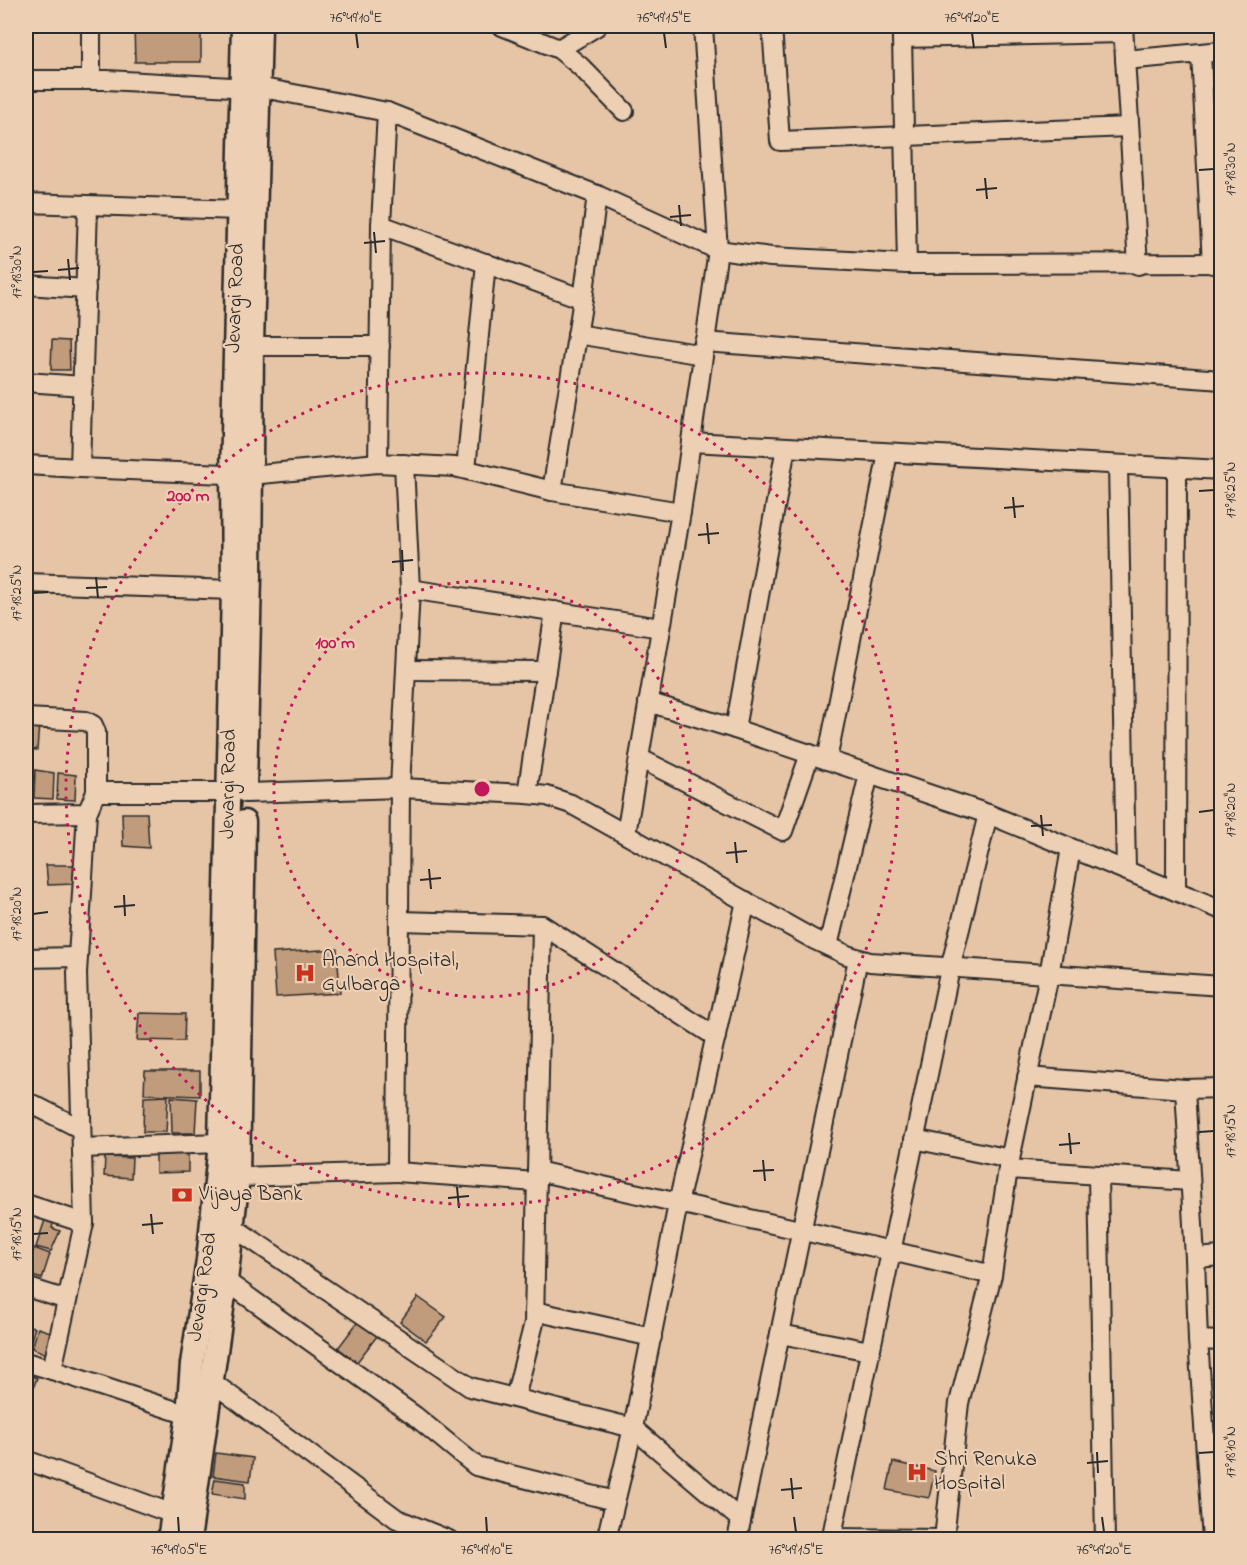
<svg xmlns="http://www.w3.org/2000/svg" width="1247" height="1565" viewBox="0 0 1247 1565" font-family="'Indie Flower',sans-serif">
  <style>
    .building { fill: #c19c7c; stroke: #2b2b2b; stroke-width: 1.5 }
    .lines { fill: none; stroke-linecap: round; stroke-linejoin: round }
    .minor-casing { stroke: #2b2b2b; stroke-width: 22 }
    .major-casing { stroke: #2b2b2b; stroke-width: 27 }
    .minor { stroke: #edcfb3; stroke-width: 18 }
    .major { stroke: #edcfb3; stroke-width: 22 }
    .ticks { fill: none; stroke: #2b2b2b; stroke-width: 2 }
    .ring { fill: none; stroke: #c2185b; stroke-width: 3; stroke-dasharray: 3 6 }
    .labels { text-anchor: middle; dominant-baseline: central; stroke-width: 4.5; stroke-linejoin: round; paint-order: stroke }
    .street-label { font-size: 21px; fill: #2b2b2b; stroke: #edcfb3 }
    .poi-label { font-size: 21px; fill: #2b2b2b; stroke: #edcfb3; text-anchor: start }
    .centre { fill: #c2185b; stroke: #edcfb3; stroke-width: 3 }
    .ring-label { font-size: 18px; text-anchor: middle; font-weight: bold; fill: #c2185b; stroke: #edcfb3; stroke-width: 4.5; stroke-linejoin: round; paint-order: stroke }
    .neatline { fill: none; stroke: #2b2b2b; stroke-width: 2 }
    .ticks-label { font-size: 15px; text-anchor: middle; fill: #2b2b2b }
  </style>
  <rect width="100%" height="100%" fill="#e6c4a6"/>
  <filter id="ink" filterUnits="userSpaceOnUse"><feTurbulence type="fractalNoise" baseFrequency=".0167" numOctaves="2"/><feDisplacementMap in="SourceGraphic" scale="12" xChannelSelector="R" yChannelSelector="G"/><feConvolveMatrix kernelMatrix="1 2 1 2 8 2 1 2 1" color-interpolation-filters="sRGB"/></filter>
  <g filter="url(#ink)">
    <g class="building">
      <polygon points="134,26 201,26 201,62 135,62"/>
      <polygon points="52,340 69,341 70,370 51,370"/>
      <polygon points="26,723 39,724 37,750 26,749"/>
      <polygon points="35,770 54,773 53,799 34,798"/>
      <polygon points="58,773 76,775 75,800 57,799"/>
      <polygon points="122,813 147,813 149,848 123,846"/>
      <polygon points="46,865 74,865 74,884 48,885"/>
      <polygon points="337,949 340,993 276,997 273,953"/>
      <polygon points="139,1013 185,1014 184,1041 137,1040"/>
      <polygon points="145,1071 200,1071 200,1096 144,1094"/>
      <polygon points="168,1096 166,1132 143,1132 144,1097"/>
      <polygon points="171,1097 197,1099 195,1133 172,1133"/>
      <polygon points="188,1152 188,1172 156,1173 156,1153"/>
      <polygon points="105,1157 132,1158 131,1178 104,1176"/>
      <polygon points="45,1220 53,1223 52,1228 60,1231 51,1251 36,1247"/>
      <polygon points="26,1244 32,1247 26,1265"/>
      <polygon points="34,1248 50,1254 42,1279 26,1274"/>
      <polygon points="418,1297 446,1317 426,1341 400,1322"/>
      <polygon points="360,1319 381,1331 357,1362 338,1348"/>
      <polygon points="26,1324 35,1328 27,1351 26,1350"/>
      <polygon points="38,1328 54,1333 49,1355 32,1348"/>
      <polygon points="26,1374 37,1378 26,1407"/>
      <polygon points="216,1453 253,1458 250,1481 213,1476"/>
      <polygon points="893,1462 935,1471 929,1498 887,1490"/>
      <polygon points="215,1479 245,1483 245,1499 212,1494"/>
    </g>
    <g class="lines">
      <g class="minor-casing">
        <g id="minor">
          <polyline points="91,26 91,80"/>
          <polyline points="502,26 559,49 580,66 624,111"/>
          <polyline points="772,26 780,141 1129,127"/>
          <polyline points="902,26 902,38 1123,33"/>
          <polyline points="1123,26 1138,265"/>
          <polyline points="902,38 907,264"/>
          <polyline points="559,49 597,26"/>
          <polyline points="1201,53 1222,51"/>
          <polyline points="1125,60 1201,53 1212,264"/>
          <polyline points="26,80 107,80 268,89 387,112 597,195 718,250 771,257 907,264 1222,263"/>
          <polyline points="26,203 239,210"/>
          <polyline points="88,206 80,468 250,475 378,463 455,467 552,491 583,299 597,195"/>
          <polyline points="381,225 583,299"/>
          <polyline points="26,285 86,289"/>
          <polyline points="577,334 703,355"/>
          <polyline points="704,342 1222,380"/>
          <polyline points="252,346 380,346"/>
          <polyline points="26,382 83,386"/>
          <polyline points="691,442 1222,470"/>
          <polyline points="378,463 381,225 387,112"/>
          <polyline points="26,465 80,468"/>
          <polyline points="1118,465 1126,870"/>
          <polyline points="466,469 486,263"/>
          <polyline points="552,491 681,512"/>
          <polyline points="26,583 233,590"/>
          <polyline points="410,589 661,628"/>
          <polyline points="406,670 546,671"/>
          <polyline points="648,702 735,729 786,447"/>
          <polyline points="26,718 86,721 93,725 96,732 96,792"/>
          <polyline points="735,729 988,814 1222,910"/>
          <polyline points="639,758 783,831 810,754"/>
          <polyline points="827,760 888,453"/>
          <polyline points="245,793 400,788 527,794 547,796 571,804 813,939 847,955 870,962 1222,986"/>
          <polyline points="527,794 555,611"/>
          <polyline points="87,813 77,973 84,1223 52,1370 188,1415"/>
          <polyline points="26,814 87,813 96,792 229,792"/>
          <polyline points="626,834 681,512 718,250 703,26"/>
          <polyline points="1176,891 1177,468"/>
          <polyline points="399,921 542,925 716,1037"/>
          <polyline points="828,946 869,774"/>
          <polyline points="26,958 78,957"/>
          <polyline points="1027,1077 1185,1089"/>
          <polyline points="26,1104 34,1105 81,1129"/>
          <polyline points="914,1139 1010,1159"/>
          <polyline points="82,1148 220,1143"/>
          <polyline points="1008,1169 1190,1181"/>
          <path d="M537 1171C689 1206 841 1238 992 1275"/>
          <polyline points="397,1172 537,1182"/>
          <polyline points="1098,1175 1105,1540"/>
          <polyline points="238,1177 397,1172 400,788 410,589 404,464"/>
          <polyline points="26,1204 84,1223"/>
          <polyline points="233,1227 470,1387 633,1428 741,1520"/>
          <polyline points="1195,1258 1222,1256"/>
          <polyline points="226,1281 415,1416 476,1466 615,1501"/>
          <polyline points="26,1287 67,1300"/>
          <polyline points="534,1311 652,1337"/>
          <polyline points="780,1334 870,1351"/>
          <polyline points="1198,1340 1222,1341"/>
          <polyline points="26,1362 52,1370"/>
          <polyline points="212,1382 397,1519 449,1540"/>
          <polyline points="515,1398 534,1323 542,925"/>
          <polyline points="26,1460 173,1514"/>
          <polyline points="832,1538 944,1539 959,1403 992,1275 1008,1169 1049,975 1071,848"/>
          <polyline points="606,1540 633,1428 678,1204 746,901"/>
          <polyline points="737,1540 858,959"/>
          <polyline points="831,1540 950,969 988,814"/>
          <polyline points="1212,1540 1198,1340 1195,1258 1185,1089 1222,1088"/>
        </g>
      </g>
      <g class="major-casing">
        <g id="major">
          <polyline points="245,786 250,577 252,346 260,26"/>
          <polyline points="169,1540 188,1415 192,1364 208,1260 220,1143 233,590 232,475 243,26"/>
          <polyline points="189,1540 226,1281 238,1177 244,822"/>
        </g>
      </g>
      <use href="#minor" class="minor"/>
      <use href="#major" class="major"/>
    </g>
  </g>
  <path class="ticks" d="M356 33 358 48M664 33 666 48M972 33 974 48M1199 170 1214 169M985 178 987 199M976 190 997 188M679 205 681 226M670 217 691 215M374 232 376 253M364 243 385 241M68 259 70 280M58 270 79 268M33 272 48 271M1199 491 1214 490M1013 497 1015 518M1004 508 1024 506M707 523 709 544M698 535 719 533M402 550 403 571M392 562 413 560M96 577 98 598M86 588 107 587M33 593 48 592M1199 812 1214 810M1041 815 1043 836M1031 826 1052 825M735 842 737 863M726 853 747 851M429 869 431 889M420 880 441 878M124 895 125 916M114 907 135 905M33 914 48 912M1199 1132 1214 1131M1069 1133 1071 1154M1059 1145 1080 1143M763 1160 765 1181M753 1171 774 1170M457 1187 459 1208M448 1198 469 1196M151 1214 153 1234M142 1225 163 1223M33 1234 48 1233M1097 1452 1098 1473M1199 1453 1214 1452M1087 1463 1108 1461M791 1478 793 1499M781 1490 802 1488M178 1517 179 1532M486 1517 487 1532M794 1517 796 1532M1102 1517 1104 1532"/>
  <g class="ring">
    <circle cx="482" cy="789" r="208"/>
    <circle cx="482" cy="789" r="416"/>
  </g>
  <defs>
    <g id="hospital-bare" transform="scale(1.62)"><path d="M-5-5h3v3.5h4V-5h3V5h-3V1.5h-4V5h-3Z" fill="#c8321e" stroke="#edcfb3" stroke-width="2.5" paint-order="stroke"/></g>
    <g id="bank-bare" transform="scale(1.62)"><path d="M-6-4H6V4H-6ZM0-2.3a2.3 2.3 0 1 0 0 4.6a2.3 2.3 0 1 0 0-4.6Z" fill="#c8321e" stroke="#edcfb3" stroke-width="2.5" paint-order="stroke"/></g>
  </defs>
  <g fill-rule="evenodd">
    <use href="#hospital-bare" x="305" y="973"/>
    <use href="#bank-bare" x="182" y="1195"/>
    <use href="#hospital-bare" x="917" y="1472"/>
  </g>
  <g class="labels">
    <g class="street-label">
      <text transform="translate(236 298) rotate(-88)">Jevargi Road</text>
      <text transform="translate(229 784) rotate(-89)">Jevargi Road</text>
      <text transform="translate(203 1287) rotate(-82)">Jevargi Road</text>
    </g>
    <g class="poi-label">
      <text x="322" y="961">Anand Hospital,<tspan x="322" dy="24">Gulbarga</tspan></text>
      <text x="199" y="1195">Vijaya Bank</text>
      <text x="934" y="1460">Shri Renuka<tspan x="934" dy="24">Hospital</tspan></text>
    </g>
  </g>
  <circle cx="482" cy="789" r="9" class="centre"/>
  <g class="ring-label">
    <text x="188" y="501">200 m</text>
    <text x="335" y="648">100 m</text>
  </g>
  <rect width="1247" height="1565" fill="none" stroke="#edcfb3" stroke-width="66"/>
  <rect x="33" y="33" width="1181" height="1499" class="neatline"/>
  <g class="ticks-label">
    <text x="356" y="22">76°49'10"E</text>
    <text x="664" y="22">76°49'15"E</text>
    <text x="972" y="22">76°49'20"E</text>
    <text transform="translate(1230 169) rotate(-90)" y="5">17°18'30"N</text>
    <text transform="translate(16 272) rotate(-90)" y="5">17°18'30"N</text>
    <text transform="translate(1230 490) rotate(-90)" y="5">17°18'25"N</text>
    <text transform="translate(16 593) rotate(-90)" y="5">17°18'25"N</text>
    <text transform="translate(1230 810) rotate(-90)" y="5">17°18'20"N</text>
    <text transform="translate(16 914) rotate(-90)" y="5">17°18'20"N</text>
    <text transform="translate(1230 1131) rotate(-90)" y="5">17°18'15"N</text>
    <text transform="translate(16 1234) rotate(-90)" y="5">17°18'15"N</text>
    <text transform="translate(1230 1452) rotate(-90)" y="5">17°18'10"N</text>
    <text x="179" y="1554">76°49'05"E</text>
    <text x="487" y="1554">76°49'10"E</text>
    <text x="796" y="1554">76°49'15"E</text>
    <text x="1104" y="1554">76°49'20"E</text>
  </g>
</svg>
